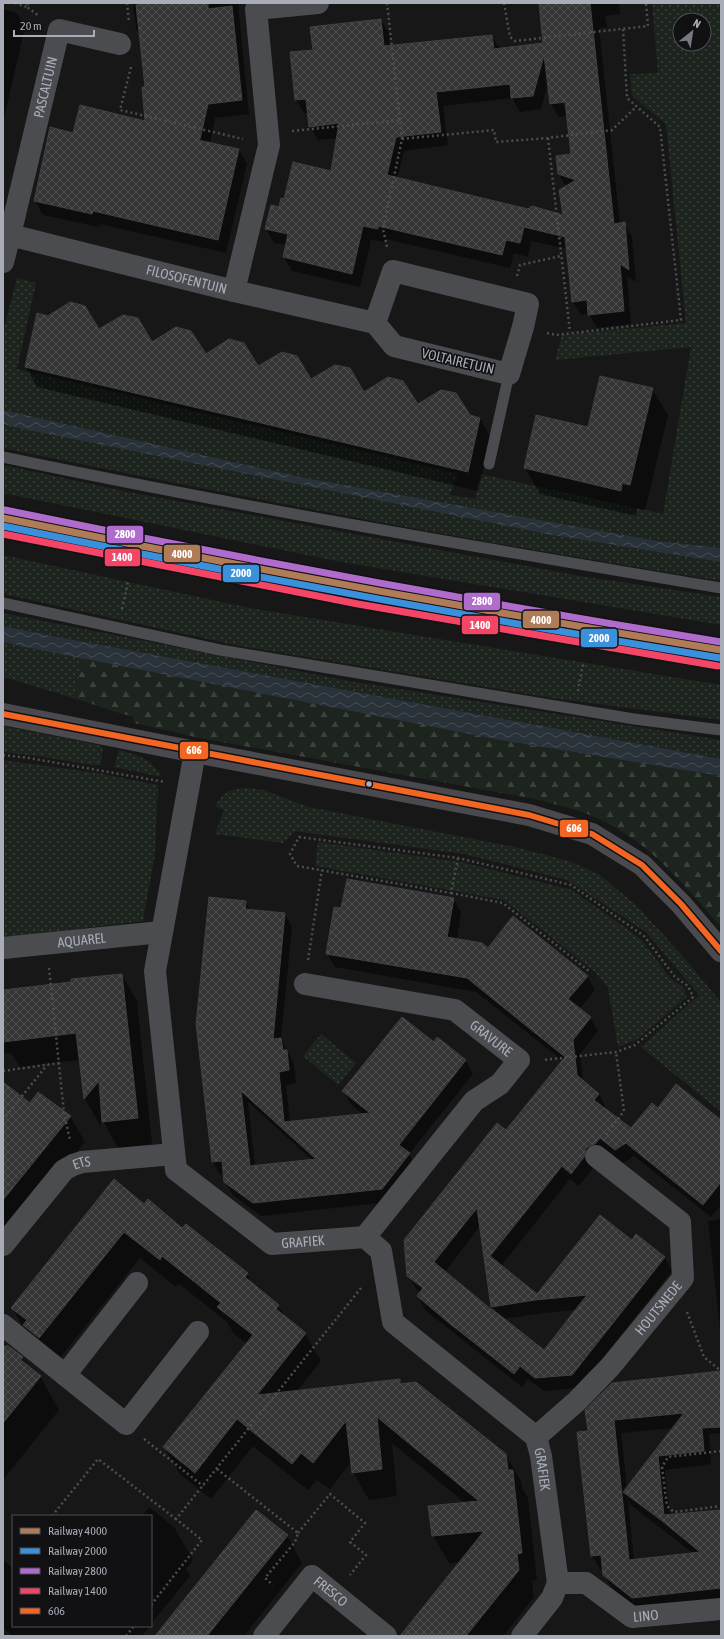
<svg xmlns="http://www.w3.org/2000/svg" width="724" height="1639" viewBox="0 0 724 1639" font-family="'Asap Condensed',sans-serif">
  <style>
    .green { fill: url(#green-dots); fill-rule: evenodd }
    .forest { fill: url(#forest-firs) }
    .water { fill: url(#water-waves) }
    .shadow { fill: #0007; fill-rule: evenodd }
    .building { fill: url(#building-cross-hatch); stroke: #3f4043; fill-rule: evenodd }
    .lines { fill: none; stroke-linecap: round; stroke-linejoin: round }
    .path { stroke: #4d4e52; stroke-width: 2.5; stroke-dasharray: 2 3; stroke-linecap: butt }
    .service { stroke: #4b4c50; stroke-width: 11 }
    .minor { stroke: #4b4c50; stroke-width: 22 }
    .secondary { stroke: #4a4a4e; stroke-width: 22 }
    .bus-1-casing { stroke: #111113; stroke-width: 9 }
    .bus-1 { stroke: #f26522; stroke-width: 6 }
    .rail-1-casing { stroke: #111113; stroke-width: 10 }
    .rail-2-casing { stroke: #111113; stroke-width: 10 }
    .rail-3-casing { stroke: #111113; stroke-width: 10 }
    .rail-4-casing { stroke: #111113; stroke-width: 10 }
    .rail-1 { stroke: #b07c57; stroke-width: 7 }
    .rail-2 { stroke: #3a90db; stroke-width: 7 }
    .rail-3 { stroke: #b06ccc; stroke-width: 7 }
    .rail-4 { stroke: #f34667; stroke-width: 7 }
    .bus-dot { fill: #a8adb8; stroke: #111113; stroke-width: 1.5 }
    .labels { text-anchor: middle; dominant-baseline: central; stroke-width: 3.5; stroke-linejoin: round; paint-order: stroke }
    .street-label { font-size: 14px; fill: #a8adb8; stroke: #111113 }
    .line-badge { stroke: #111113; stroke-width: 1.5 }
    .badge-label { font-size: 11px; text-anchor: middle; font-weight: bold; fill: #fff }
  </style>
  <defs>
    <pattern id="green-dots" width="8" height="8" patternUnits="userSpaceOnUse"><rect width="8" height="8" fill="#1d241e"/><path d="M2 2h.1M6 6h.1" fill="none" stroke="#3b413d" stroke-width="1.8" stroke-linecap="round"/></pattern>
    <pattern id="forest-firs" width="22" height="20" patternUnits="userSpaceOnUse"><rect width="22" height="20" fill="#1d241e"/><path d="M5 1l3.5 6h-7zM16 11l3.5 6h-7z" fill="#3b413d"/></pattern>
    <pattern id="water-waves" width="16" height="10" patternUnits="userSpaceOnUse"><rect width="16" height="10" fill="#2a3239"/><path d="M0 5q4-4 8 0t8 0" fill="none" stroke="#464d54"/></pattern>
    <pattern id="building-cross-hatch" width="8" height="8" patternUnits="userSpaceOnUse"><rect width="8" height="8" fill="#353536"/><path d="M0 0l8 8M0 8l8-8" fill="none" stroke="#4f5051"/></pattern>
  </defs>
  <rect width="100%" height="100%" fill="#171717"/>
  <g class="green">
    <path d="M652 3H721V548L657 541 300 477 3 410V332L17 278 36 283 17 369 458 474 450 495 475 499 480 474 663 514 691 347 555 360 562 335 686 323 666 124 632 96 630 74 658 73ZM680 20H704V44H680Z"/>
    <path d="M3 424 546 534 721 562V581C481 543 241 497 3 448Z"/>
    <polygon points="3,465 128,492 580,576 721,597 721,625 336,561 3,493"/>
    <polygon points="3,555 250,608 721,685 721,720 552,698 235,645 3,594"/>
    <polygon points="3,613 349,681 721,740 721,759 52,636 3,626"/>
    <polygon points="3,642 83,658 74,698 3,677"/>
    <polygon points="3,726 103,746 101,765 93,765 37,756 3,752"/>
    <path d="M119 750C139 756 151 758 162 777L114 767Z"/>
    <polygon points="3,760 98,773 158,785 155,854 143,921 3,938"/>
    <path d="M246 788 263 790 309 807 519 848 569 861 600 875 636 905 680 953 721 1002V1112L641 1047 699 995 646 932 567 880 464 854 295 831 283 843 215 834 224 810 215 806C224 792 228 789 246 788Z"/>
    <polygon points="318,842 461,862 572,890 641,939 670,978 684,988 687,997 636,1040 618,1047 608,988 594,971 504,900 315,866"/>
    <polygon points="321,1034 356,1063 338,1085 303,1056"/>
  </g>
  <path class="forest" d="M83 658 500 740 721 776V927C681 881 644 835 585 813 569 807 552 804 535 799L200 738 134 723V717L116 712 74 698Z"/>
  <g class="water">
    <polygon points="3,410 300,477 657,541 721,548 721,562 546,534 24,429 3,424"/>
    <polygon points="3,626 52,636 721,759 721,776 500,740 45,651 3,642"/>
  </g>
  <g class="shadow">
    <polygon points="133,3 238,3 249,114 215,118 210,143 239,150 247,164 226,253 100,224 99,227 43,215 35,201 74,134 146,122 147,88 141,37 136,29"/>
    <path d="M540 3H619L620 14 605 16 607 28H599L620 224 624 223 632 237 636 282 627 276 631 324 597 328 589 314 581 315 573 302 567 249 531 241 528 257 514 253 510 268 386 239 385 242 371 240 360 287 292 271 284 257 286 245 274 243 266 229 285 200 332 173 338 138 318 140 310 126 309 113H304L296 100 314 50 381 20 389 33 390 47 492 36 500 49 544 44ZM548 82 551 104 559 117 567 116 572 155 559 174 566 187 564 216 528 210 397 178 404 151 448 145 443 106 512 98 520 112 541 109Z"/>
    <polygon points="3,9 17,13 25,27 3,123"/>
    <polygon points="38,314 99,331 364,393 480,418 491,438 478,491 37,387 26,367"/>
    <polygon points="652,389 668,415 645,510 637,509 636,516 540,494 525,468"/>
    <path d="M453 898 461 912 457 939 587 976 595 990 579 1009 590 1017 598 1031 580 1054 583 1082 599 1094 606 1108 605 1109 632 1129 658 1109 721 1121V1205L711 1217 634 1156 623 1163 608 1151 603 1157 594 1162 591 1171 579 1186 570 1179 501 1266 537 1296 632 1241 636 1236 665 1258 672 1271 579 1388 544 1391 528 1379 522 1387 425 1310 418 1296 421 1293 416 1289 408 1275 507 1131 563 1061 476 992 335 967 327 954 342 909ZM480 1226 492 1306 496 1313 493 1312 445 1272ZM577 1310 544 1352 503 1319 543 1313Z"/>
    <path d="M245 902 251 911 285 914 292 927 281 1039 294 1064 296 1083 286 1085 290 1123 364 1115 351 1104 343 1091 434 1043 438 1039 466 1061 473 1074 409 1154 416 1167 389 1202 261 1216 233 1195 225 1181V1174L220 1175 213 1162ZM248 1102 312 1160 255 1167Z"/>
    <polygon points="122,975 137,1001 152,1144 118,1148 103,1121 100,1125 85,1099 80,1060 20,1067 11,1053 3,1053 3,991 72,983"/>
    <polygon points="3,1083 30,1104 70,1116 85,1142 3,1245"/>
    <polygon points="145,1205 183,1229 247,1274 254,1286 278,1306 286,1318 305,1334 321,1361 297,1391 399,1380 402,1385 506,1455 522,1483 522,1488 528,1498 537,1580 532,1581 534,1597 503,1636 401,1636 460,1562 449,1563 433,1536 429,1507 465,1503 392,1443 397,1496 369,1500 353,1472 352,1461 330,1489 317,1480 308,1490 253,1446 211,1499 180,1474 164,1447 247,1344 234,1334 227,1322 178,1283 176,1287 140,1258 55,1364 28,1335 12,1308"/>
    <polygon points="721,1219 721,1338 708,1221"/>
    <polygon points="8,1346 23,1358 27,1366 40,1376 59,1410 3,1480 3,1352"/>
    <path d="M721 1372V1433L709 1434 711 1464 665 1470 670 1516 721 1511V1602L641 1611 612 1588 604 1574V1569H600L592 1556 589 1432 586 1411ZM674 1428 627 1488 621 1433ZM628 1499 632 1506 694 1554 634 1561Z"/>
    <polygon points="149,1507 174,1527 193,1560 186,1569 190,1576 151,1624 151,1516 142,1516"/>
    <polygon points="287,1536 302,1563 244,1636 156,1636"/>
    <polygon points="3,1560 13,1568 13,1626 150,1626 142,1636 13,1636 3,1628"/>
  </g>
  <g class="building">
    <polygon points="153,3 208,3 208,9 232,6 242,100 208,104 200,139 198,140 239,149 218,240 93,211 92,214 34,201 50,127 73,133 80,105 145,121 142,87 145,87 136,5"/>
    <path d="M539 3H590L614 224 625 222 629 270 620 264 624 311 588 315 587 300 572 302 565 237 524 227 520 243 506 240 502 255 378 226V229L363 226 352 274 283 257 288 234 265 229 271 205 279 207 281 198 284 199 293 162 331 171 339 123 309 127 306 99 295 100 290 52 313 50 310 27 381 19 384 46 492 35 494 49 543 43ZM544 55 550 104 565 102 571 154 556 156 558 174 576 180 559 190 563 215 532 206 528 209 387 175 396 137 441 132 436 92 510 84 511 98 533 96Z"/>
    <polygon points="70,302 85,306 99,329 123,315 138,318 152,342 176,327 191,331 206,354 229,339 244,343 258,366 282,352 297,356 311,379 335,365 350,368 364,392 388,377 403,381 418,404 441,390 456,393 470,415 480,418 468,472 25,367 37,313 48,316"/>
    <polygon points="600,376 653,388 630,485 622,483 621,491 524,468 536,415 588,427"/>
    <path d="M347 879 454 898 447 937 482 943 488 948 513 916 588 976 568 999 591 1017 573 1040 577 1075 599 1094 594 1100 631 1128 652 1103 658 1108 676 1084 721 1120V1182L703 1205 626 1143 615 1150 600 1138 595 1144 591 1145 586 1148 584 1157 571 1174 562 1166 490 1256 537 1294 600 1215 632 1240 636 1234 665 1257 572 1375 535 1378 520 1366 514 1374 449 1323 417 1296 423 1288 407 1276 404 1240 497 1123 506 1130 565 1057 467 978 326 954 334 907 341 908ZM477 1208 491 1307 535 1300 587 1295 544 1350 492 1309V1310L434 1262Z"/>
    <path d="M209 897 246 901 245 909 285 913 273 1039 281 1038 283 1050H287L289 1070 279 1072 284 1122 370 1113 342 1091 402 1017 434 1042 437 1037 466 1060 399 1145 410 1153 382 1189 253 1203 224 1182 222 1161 212 1162 196 1024ZM241 1091 285 1131 316 1159 250 1166Z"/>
    <polygon points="122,974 138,1118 102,1122 99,1081 84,1099 76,1033 3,1042 3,990 71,982 71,979"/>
    <polygon points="3,1082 30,1103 38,1092 71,1116 3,1200"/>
    <polygon points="114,1179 144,1204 148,1199 182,1228 186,1224 248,1273 245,1277 279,1305 276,1309 306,1333 257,1395 400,1379 400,1384 416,1382 506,1454 508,1470 513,1470 515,1491 522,1553 517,1554 519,1570 466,1636 400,1636 484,1531 432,1536 428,1506 479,1501 377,1417 382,1469 352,1473 346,1421 313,1463 301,1453 292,1464 237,1419 195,1473 163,1447 253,1335 217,1307 221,1303 162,1256 160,1260 124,1232 39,1338 23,1325 27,1320 11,1308"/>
    <polygon points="3,1345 5,1347 7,1345 23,1357 21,1360 41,1376 3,1423"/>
    <path d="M721 1371V1427L702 1428 704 1451 658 1456 664 1515 721 1510V1588L632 1598 603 1575 601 1555 591 1556 577 1432 588 1431 585 1410 612 1383ZM684 1413 623 1492 661 1520 700 1552 629 1560 614 1420Z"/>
    <polygon points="256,1510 288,1535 207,1636 155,1636"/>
  </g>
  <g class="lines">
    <g class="path">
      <polyline points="15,3 27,7"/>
      <polyline points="28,3 27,7 39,16"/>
      <polyline points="127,3 129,22"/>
      <polyline points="387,3 402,139 383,229 387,247"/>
      <polyline points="504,3 510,37 515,41 648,26 646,3"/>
      <polyline points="131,67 120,110 243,139"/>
      <polyline points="292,131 401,120"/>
      <polyline points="548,138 570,332"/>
      <polyline points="402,139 494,130 496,142 548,138 612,130 636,107"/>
      <polyline points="517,276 520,265 561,256"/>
      <polyline points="547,333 556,335 681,320 660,127 627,98 623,28"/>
      <polyline points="122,609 128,582"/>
      <polyline points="578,691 583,664"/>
      <polyline points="3,755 29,758 165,782"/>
      <polyline points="458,858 451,893 297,866 290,854 299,837 458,858 571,885 644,936 675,977 688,986 693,997 635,1045 616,1052 543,1060"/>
      <polyline points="451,893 503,903 589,971"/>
      <polyline points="308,960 322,870"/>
      <polyline points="49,968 64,1113 70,1140"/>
      <polyline points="3,1071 59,1063"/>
      <polyline points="3,1120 47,1065"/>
      <polyline points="606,1135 624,1111 616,1052"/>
      <polyline points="687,1312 704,1357 721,1371"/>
      <polyline points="144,1439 203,1486"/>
      <polyline points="721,1451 668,1457 662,1467 667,1506 674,1512 721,1506"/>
      <polyline points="217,1469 298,1533 295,1542 265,1578 273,1585"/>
      <polyline points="52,1516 98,1459 176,1519"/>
      <polyline points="298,1533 330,1494 365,1523 350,1542 366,1555 350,1575"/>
      <polyline points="151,1605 202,1540 176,1519 361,1288"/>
      <polyline points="126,1636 134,1626"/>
    </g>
    <g class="service">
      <path d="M3 457C241 507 481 548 721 588"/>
      <polyline points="489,464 509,374"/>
      <polyline points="3,603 220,650 634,719 721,730"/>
    </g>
    <g class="minor">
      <path id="s1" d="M10 235 59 30 120 44"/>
      <path id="s2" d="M3 262 10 235 234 291 269 145 256 9 318 3"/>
      <polyline points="234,291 375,323 393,271 528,304 523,327 509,374 394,346 375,323"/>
      <path id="s3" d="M195 752 155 971 176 1170 272 1244 365 1237 381 1251 393 1322 536 1437 541 1456 558 1583 552 1598 522 1636"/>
      <path id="s4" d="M3 948 161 932"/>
      <path id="s5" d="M305 984 455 1010 519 1060 500 1084 474 1101 365 1237"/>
      <path id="s6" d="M3 1245 64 1170 73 1165 82 1162 174 1154"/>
      <polyline points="3,1325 126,1424 198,1332"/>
      <polyline points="65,1375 137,1283"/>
      <path id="s7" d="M536 1437 577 1401 610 1367 683 1278 680 1222 596 1156"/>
      <path id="s8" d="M558 1583H586L632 1617 721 1609"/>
      <path id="s9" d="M264 1636 312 1576 386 1636"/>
    </g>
    <polyline class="secondary" points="3,714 195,752 529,815 592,834 642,865 681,904 721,951"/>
    <g class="bus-1-casing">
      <polyline id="bus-1" points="3,714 529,815 592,834 642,865 681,904 721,951"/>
    </g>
    <use href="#bus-1" class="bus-1"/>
    <g class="rail-1-casing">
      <path id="rail-1" d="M3 518C241 567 481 611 721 650"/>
    </g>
    <g class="rail-2-casing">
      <path id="rail-2" d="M3 526C241 575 480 619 720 658"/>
    </g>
    <g class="rail-3-casing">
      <path id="rail-3" d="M5 510C242 559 481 603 721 642"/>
    </g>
    <g class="rail-4-casing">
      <polyline id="rail-4" points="3,534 358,604 718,666"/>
    </g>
    <use href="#rail-1" class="rail-1"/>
    <use href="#rail-2" class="rail-2"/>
    <use href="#rail-3" class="rail-3"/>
    <use href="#rail-4" class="rail-4"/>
  </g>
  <circle class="bus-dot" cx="369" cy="784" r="3.5"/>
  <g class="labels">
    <g class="street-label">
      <text stroke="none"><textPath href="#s1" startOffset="152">PASCALTUIN</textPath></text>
      <text stroke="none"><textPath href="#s2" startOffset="210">FILOSOFENTUIN</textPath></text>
      <text transform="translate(458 361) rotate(13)">VOLTAIRETUIN</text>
      <text stroke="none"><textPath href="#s4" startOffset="79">AQUAREL</textPath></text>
      <text stroke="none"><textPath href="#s5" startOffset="198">GRAVURE</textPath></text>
      <text stroke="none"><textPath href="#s6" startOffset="116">ETS</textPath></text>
      <text stroke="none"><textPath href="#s3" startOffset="575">GRAFIEK</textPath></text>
      <text stroke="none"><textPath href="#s7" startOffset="178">HOUTSNEDE</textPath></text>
      <text stroke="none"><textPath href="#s3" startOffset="947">GRAFIEK</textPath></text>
      <text stroke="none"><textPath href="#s9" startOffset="101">FRESCO</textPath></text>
      <text stroke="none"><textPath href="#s8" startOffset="99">LINO</textPath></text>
    </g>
  </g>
  <g class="line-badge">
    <rect x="106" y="525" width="38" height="19" rx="4" fill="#b06ccc"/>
    <rect x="163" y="544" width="38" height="19" rx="4" fill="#b07c57"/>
    <rect x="104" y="548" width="37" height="19" rx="4" fill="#f34667"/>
    <rect x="222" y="564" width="38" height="19" rx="4" fill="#3a90db"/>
    <rect x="463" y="592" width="38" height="19" rx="4" fill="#b06ccc"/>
    <rect x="522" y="610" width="38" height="19" rx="4" fill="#b07c57"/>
    <rect x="461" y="615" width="38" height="20" rx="4" fill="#f34667"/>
    <rect x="580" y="628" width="38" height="20" rx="4" fill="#3a90db"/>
    <rect x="179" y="741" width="30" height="19" rx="4" fill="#f26522"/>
    <rect x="559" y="819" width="30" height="19" rx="4" fill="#f26522"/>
  </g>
  <g class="badge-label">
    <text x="125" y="538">2800</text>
    <text x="182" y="558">4000</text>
    <text x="122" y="561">1400</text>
    <text x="241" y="577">2000</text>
    <text x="482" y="605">2800</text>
    <text x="541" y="624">4000</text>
    <text x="480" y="629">1400</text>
    <text x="599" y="642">2000</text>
    <text x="194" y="754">606</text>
    <text x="574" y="832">606</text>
  </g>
  <rect width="724" height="1639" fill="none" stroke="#a8adb8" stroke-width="8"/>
  <rect x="12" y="1515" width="140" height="112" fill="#111113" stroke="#4d4f55"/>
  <rect x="20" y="1528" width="20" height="6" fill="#b07c57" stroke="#4d4f55"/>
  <text x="48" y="1535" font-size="12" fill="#a8adb8">Railway 4000</text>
  <rect x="20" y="1548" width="20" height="6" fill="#3a90db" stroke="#4d4f55"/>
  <text x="48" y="1555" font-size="12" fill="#a8adb8">Railway 2000</text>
  <rect x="20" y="1568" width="20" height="6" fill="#b06ccc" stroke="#4d4f55"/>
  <text x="48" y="1575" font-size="12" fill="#a8adb8">Railway 2800</text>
  <rect x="20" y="1588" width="20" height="6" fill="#f34667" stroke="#4d4f55"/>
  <text x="48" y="1595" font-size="12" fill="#a8adb8">Railway 1400</text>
  <rect x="20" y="1608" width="20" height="6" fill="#f26522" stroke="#4d4f55"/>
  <text x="48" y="1615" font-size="12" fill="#a8adb8">606</text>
  <g transform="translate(692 32) rotate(30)"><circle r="19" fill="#111113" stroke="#4d4f55"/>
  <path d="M0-3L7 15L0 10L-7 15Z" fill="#757880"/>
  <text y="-6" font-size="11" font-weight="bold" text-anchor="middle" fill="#a8adb8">N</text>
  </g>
  <path d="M14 30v6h80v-6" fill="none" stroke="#a8adb8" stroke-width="2"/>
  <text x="20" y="30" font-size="12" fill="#a8adb8" stroke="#111113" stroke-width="3" paint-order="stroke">20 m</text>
</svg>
